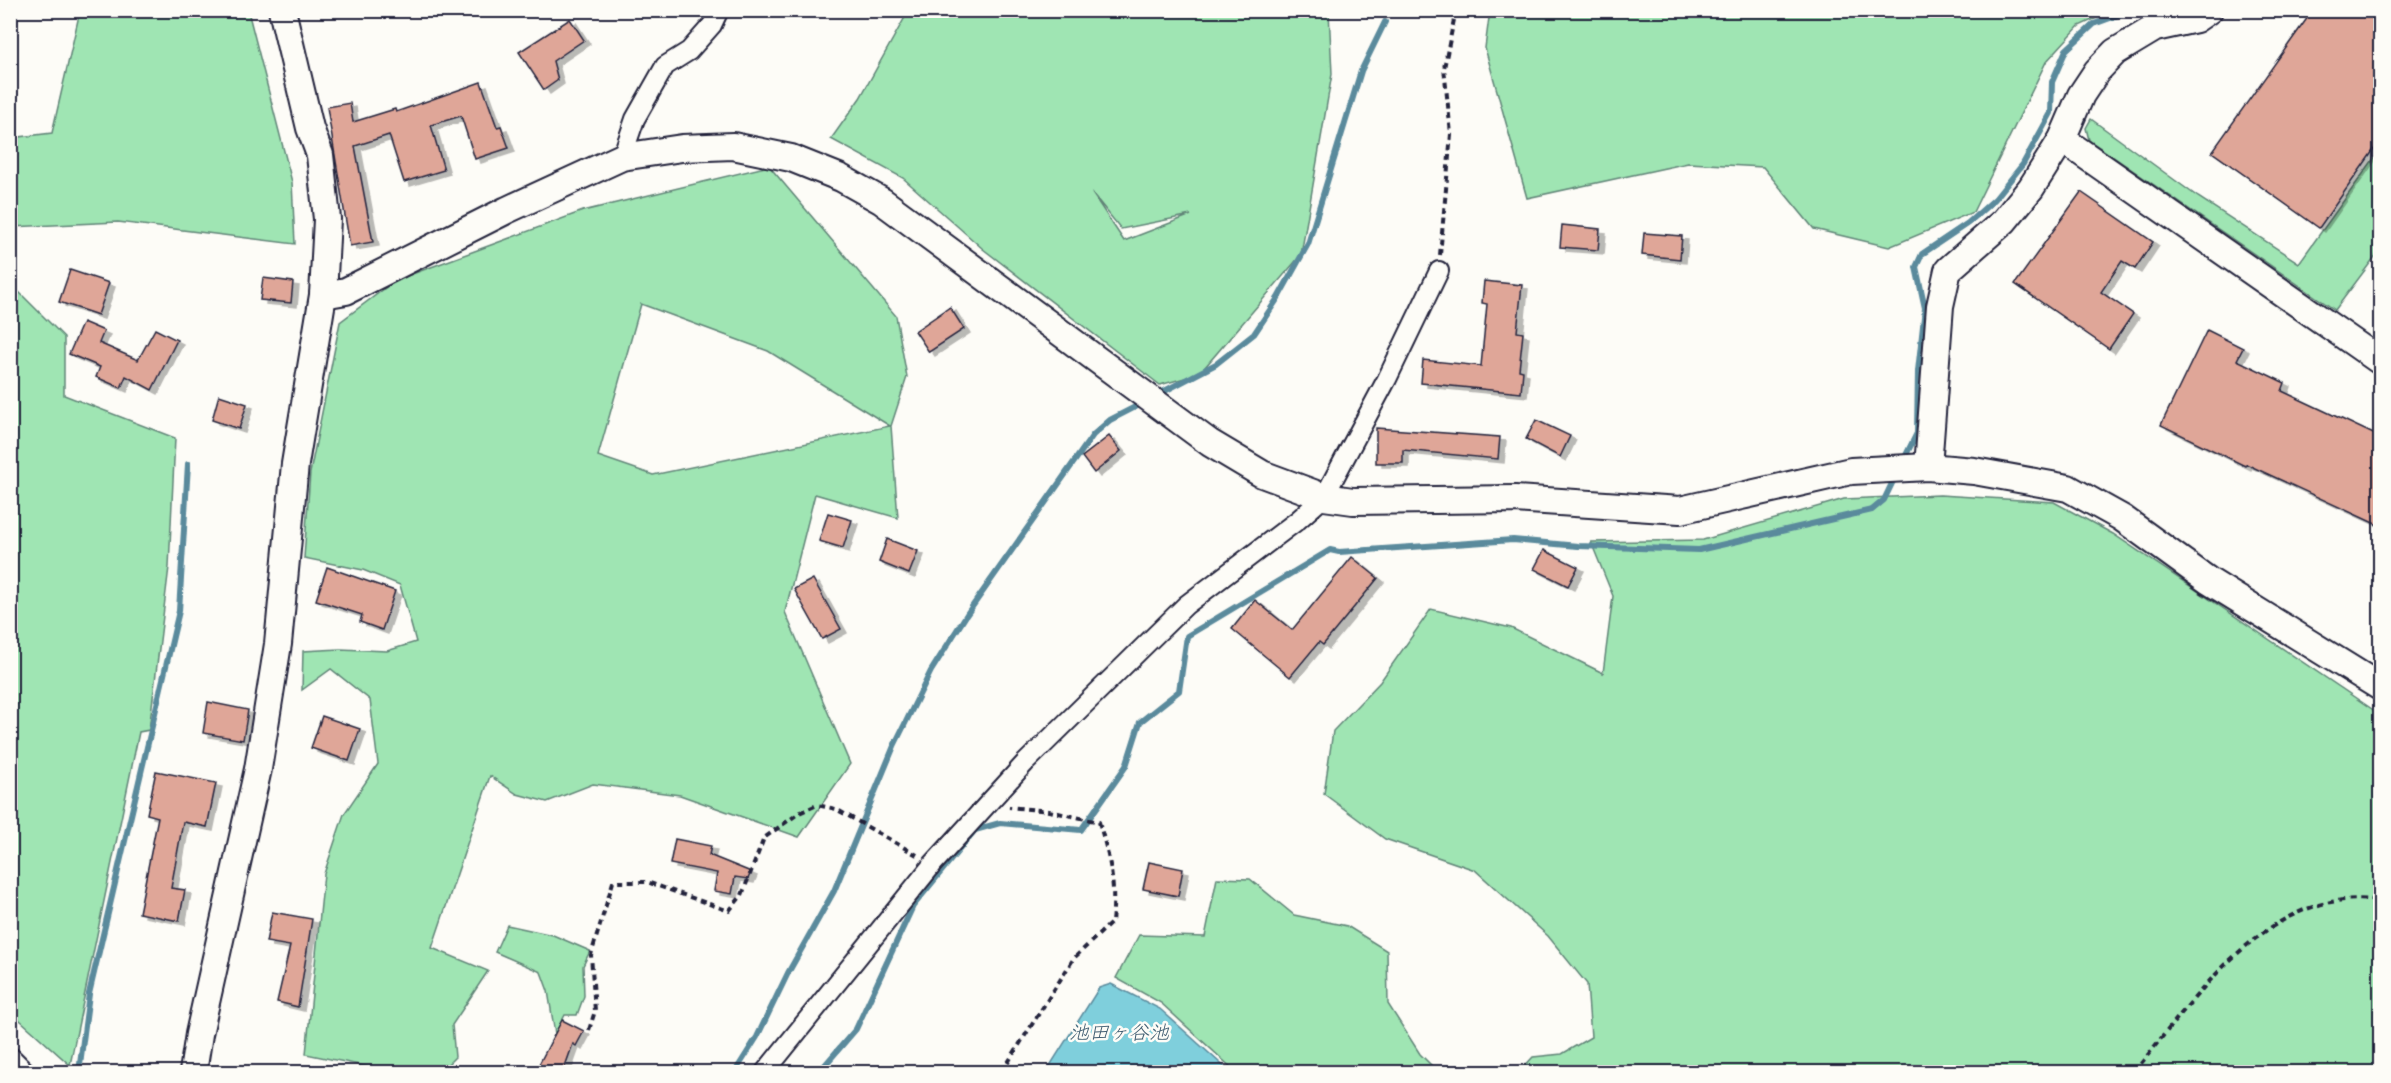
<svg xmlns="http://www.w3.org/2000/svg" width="2391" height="1083" viewBox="0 0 2391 1083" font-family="Itim,'Klee One',sans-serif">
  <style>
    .green { fill: #9fe5b3; stroke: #608477; stroke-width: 1.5; fill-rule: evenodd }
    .water { fill: #7fcfdc; stroke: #5a8a9c; stroke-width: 1.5 }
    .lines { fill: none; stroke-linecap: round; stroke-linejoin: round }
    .stream { stroke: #5a8a9c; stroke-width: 6 }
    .building { fill: #dfa698; stroke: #22223b; stroke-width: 1.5; filter: url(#shadow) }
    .street-casing { stroke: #22223b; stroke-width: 22 }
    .secondary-casing { stroke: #22223b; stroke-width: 30 }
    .path { stroke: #22223b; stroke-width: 4; stroke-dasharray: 6 4.5; stroke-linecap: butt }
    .street { stroke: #fdfcf7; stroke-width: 18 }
    .secondary { stroke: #fdfcf7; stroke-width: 26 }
    .labels { text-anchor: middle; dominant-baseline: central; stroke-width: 5; stroke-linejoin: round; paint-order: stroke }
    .water-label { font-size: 20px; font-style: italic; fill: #435f73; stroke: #fdfcf7 }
  </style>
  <defs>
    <filter id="shadow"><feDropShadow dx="6" dy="4" stdDeviation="0" flood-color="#0004"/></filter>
  </defs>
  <rect width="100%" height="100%" fill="#fdfcf7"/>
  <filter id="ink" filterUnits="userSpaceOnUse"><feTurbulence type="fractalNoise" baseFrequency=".0167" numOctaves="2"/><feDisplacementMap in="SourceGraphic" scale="12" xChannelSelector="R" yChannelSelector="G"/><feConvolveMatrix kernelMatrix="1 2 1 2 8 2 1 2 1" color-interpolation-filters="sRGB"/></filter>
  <g filter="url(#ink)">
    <g class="green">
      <path d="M909 10 1329 11 1332 74 1301 255 1199 374 1160 385 983 249 903 178 831 139 860 98ZM1092 193 1121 229 1191 215 1124 241Z"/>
      <polygon points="1490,10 2112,10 2112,11 2079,26 2046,62 1973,212 1889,247 1814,229 1763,167 1688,163 1527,198 1485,48"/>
      <polygon points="80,11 248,11 292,182 295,244 118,222 11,227 11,138 52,133"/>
      <polygon points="2091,119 2198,197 2299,263 2380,150 2380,250 2335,310 2089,140 2086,128"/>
      <path d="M769 166 896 316 907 377 891 426 898 518 815 494 785 612 850 764 799 837 680 795 593 784 547 802 517 794 490 776 432 948 488 971 452 1025 455 1057 440 1072H393L306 1054 324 874 344 814 378 764 370 700 331 669 302 690 303 651 340 649 387 651 416 642 400 585 363 570 304 558 310 473 340 322 396 280 583 211ZM641 304 768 351 890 426 653 475 598 456Z"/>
      <polygon points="11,284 64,337 64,395 175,438 169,567 149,730 139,732 70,1065 11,1012"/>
      <polygon points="1940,495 2054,502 2113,534 2375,711 2380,704 2380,1072 1519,1072 1533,1057 1562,1054 1591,1037 1587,984 1548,936 1475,870 1385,839 1324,794 1333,731 1380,682 1431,609 1511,628 1603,673 1613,596 1591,542 1703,540 1844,499"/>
      <polygon points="1217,878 1250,879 1294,915 1347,926 1387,951 1388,1004 1420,1054 1438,1072 1236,1072 1161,1003 1116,978 1139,935 1205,937"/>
      <polygon points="507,925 553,935 590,951 583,966 584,996 577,1015 565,1015 555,1034 548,991 541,972 495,952"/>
    </g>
    <polygon class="water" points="1111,984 1160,1009 1230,1072 1046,1072 1099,988"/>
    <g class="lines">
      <g class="stream">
        <polyline points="1157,395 1216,364 1254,334 1278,298 1308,244 1361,71 1385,22"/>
        <polyline points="1903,461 1917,433 1918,371 1925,308 1916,267 1922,254 1968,223 1995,199 2023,164 2051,113 2052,82 2066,50 2094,24 2132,10"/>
        <polyline points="79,1072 89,994 179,611 188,464"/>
        <polyline points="735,1072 757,1037 788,973 834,891 894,746 931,671 967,614 1093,435 1110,420 1143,403"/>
        <polyline points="819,1072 856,1029 913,906 975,830 1000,823 1081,830 1126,766 1140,722 1179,691 1187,636 1330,550 1339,552 1513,540 1578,546 1699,550 1872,510 1884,500 1896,475"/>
      </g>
    </g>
    <g class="building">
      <polygon points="2313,10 2380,10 2380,141 2319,228 2212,152"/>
      <polygon points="570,19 584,40 553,61 558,80 544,90 519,52"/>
      <polygon points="481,82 497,127 501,126 509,148 475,159 461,116 431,125 444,170 404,182 389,135 355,146 373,242 350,246 327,107 350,103 353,122 395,109 396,112"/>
      <polygon points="2081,192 2153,242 2135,269 2122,261 2101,292 2133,314 2109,349 2015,284"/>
      <polygon points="1562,225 1600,229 1598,250 1560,247"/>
      <polygon points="1644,233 1682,236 1680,259 1642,255"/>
      <polygon points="70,270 109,283 98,315 59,302"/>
      <polygon points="263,278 293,282 291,303 260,300"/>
      <polygon points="1484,281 1522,285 1517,332 1523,333 1519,370 1523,371 1521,393 1421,383 1423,360 1481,366 1487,304 1482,303"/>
      <polygon points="950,307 964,329 929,352 915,331"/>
      <polygon points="83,322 104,331 99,343 138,360 155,329 177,340 152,390 126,376 121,388 96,377 100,367 69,354"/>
      <polygon points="2207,330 2243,348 2237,360 2285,383 2282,391 2380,437 2380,526 2246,464 2245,466 2161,425"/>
      <polygon points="219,395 247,404 239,429 212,420"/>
      <polygon points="1536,420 1570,436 1560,457 1526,439"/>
      <polygon points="1376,428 1500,437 1498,459 1403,450 1403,463 1376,463"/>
      <polygon points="1109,436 1121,451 1094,473 1082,457"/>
      <polygon points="828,513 852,520 843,548 819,541"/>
      <polygon points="887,539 918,551 909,574 879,562"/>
      <polygon points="1544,550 1578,567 1568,586 1534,569"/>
      <polygon points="1352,557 1378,578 1323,645 1319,642 1290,677 1232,629 1255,600 1292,630"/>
      <polygon points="327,567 395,591 382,630 360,622 362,615 316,600"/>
      <polygon points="813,579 841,629 822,639 794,589"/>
      <polygon points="208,702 248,710 243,740 203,733"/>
      <polygon points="322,716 360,729 349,761 311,748"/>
      <polygon points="156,771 216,783 207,827 183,822 171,888 185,890 179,921 139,913 158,817 147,814"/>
      <polygon points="675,839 711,846 709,855 751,872 748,879 735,877 732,894 714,891 717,873 670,864"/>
      <polygon points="1149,862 1183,869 1178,896 1143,889"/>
      <polygon points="272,912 312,919 298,1007 277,1002 290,946 266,942"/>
      <polygon points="562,1020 584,1031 576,1046 573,1044 563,1072 535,1072"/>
    </g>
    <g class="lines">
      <g class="street-casing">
        <g id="street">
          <polyline points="622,157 635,119 665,66 689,51 712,25 719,10"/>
          <polyline points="10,1056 26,1072"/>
          <polyline points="765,1072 933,864 1025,763 1186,605 1298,520 1324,497 1387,379 1439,271"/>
        </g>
      </g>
      <g class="secondary-casing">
        <g id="secondary">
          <polyline points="2062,139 2380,361"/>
          <polyline points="323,295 346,291 507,210 622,157 682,148 733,146 791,158 841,178 882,201 1210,443 1262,474 1324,497 1353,501 1515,499 1680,510 1851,471 1928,467 1974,471 2068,488 2122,518 2209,581 2380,687"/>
          <polyline points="1928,467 1940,306 1948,270 2004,221 2031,188 2062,139 2081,95 2097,71 2115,52 2155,28 2196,19 2209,10"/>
          <polyline points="193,1072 199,1034 258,769 278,644 295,464 323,295 327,219 320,155 310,128 282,10"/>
        </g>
      </g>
      <g class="path">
        <polyline points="1440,255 1451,134 1444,68 1456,10"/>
        <polyline points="589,1030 595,1011 591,955 613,882 647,882 729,911 742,895 764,838 799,813 817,805 836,809 917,855"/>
        <path d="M1002 1072 1074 958 1112 922C1116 883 1110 860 1099 822L1049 811 1009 807"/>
        <path d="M2134 1072C2195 998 2270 884 2380 901"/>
      </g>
      <use href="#street" class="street"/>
      <use href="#secondary" class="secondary"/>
    </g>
  </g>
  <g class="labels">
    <g class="water-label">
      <text x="1119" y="1032">池田ヶ谷池</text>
    </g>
  </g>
  <rect width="2391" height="1083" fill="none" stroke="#fdfcf7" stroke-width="36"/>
  <rect x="18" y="18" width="2355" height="1047" fill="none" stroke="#22223b" stroke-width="2" filter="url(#ink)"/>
</svg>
